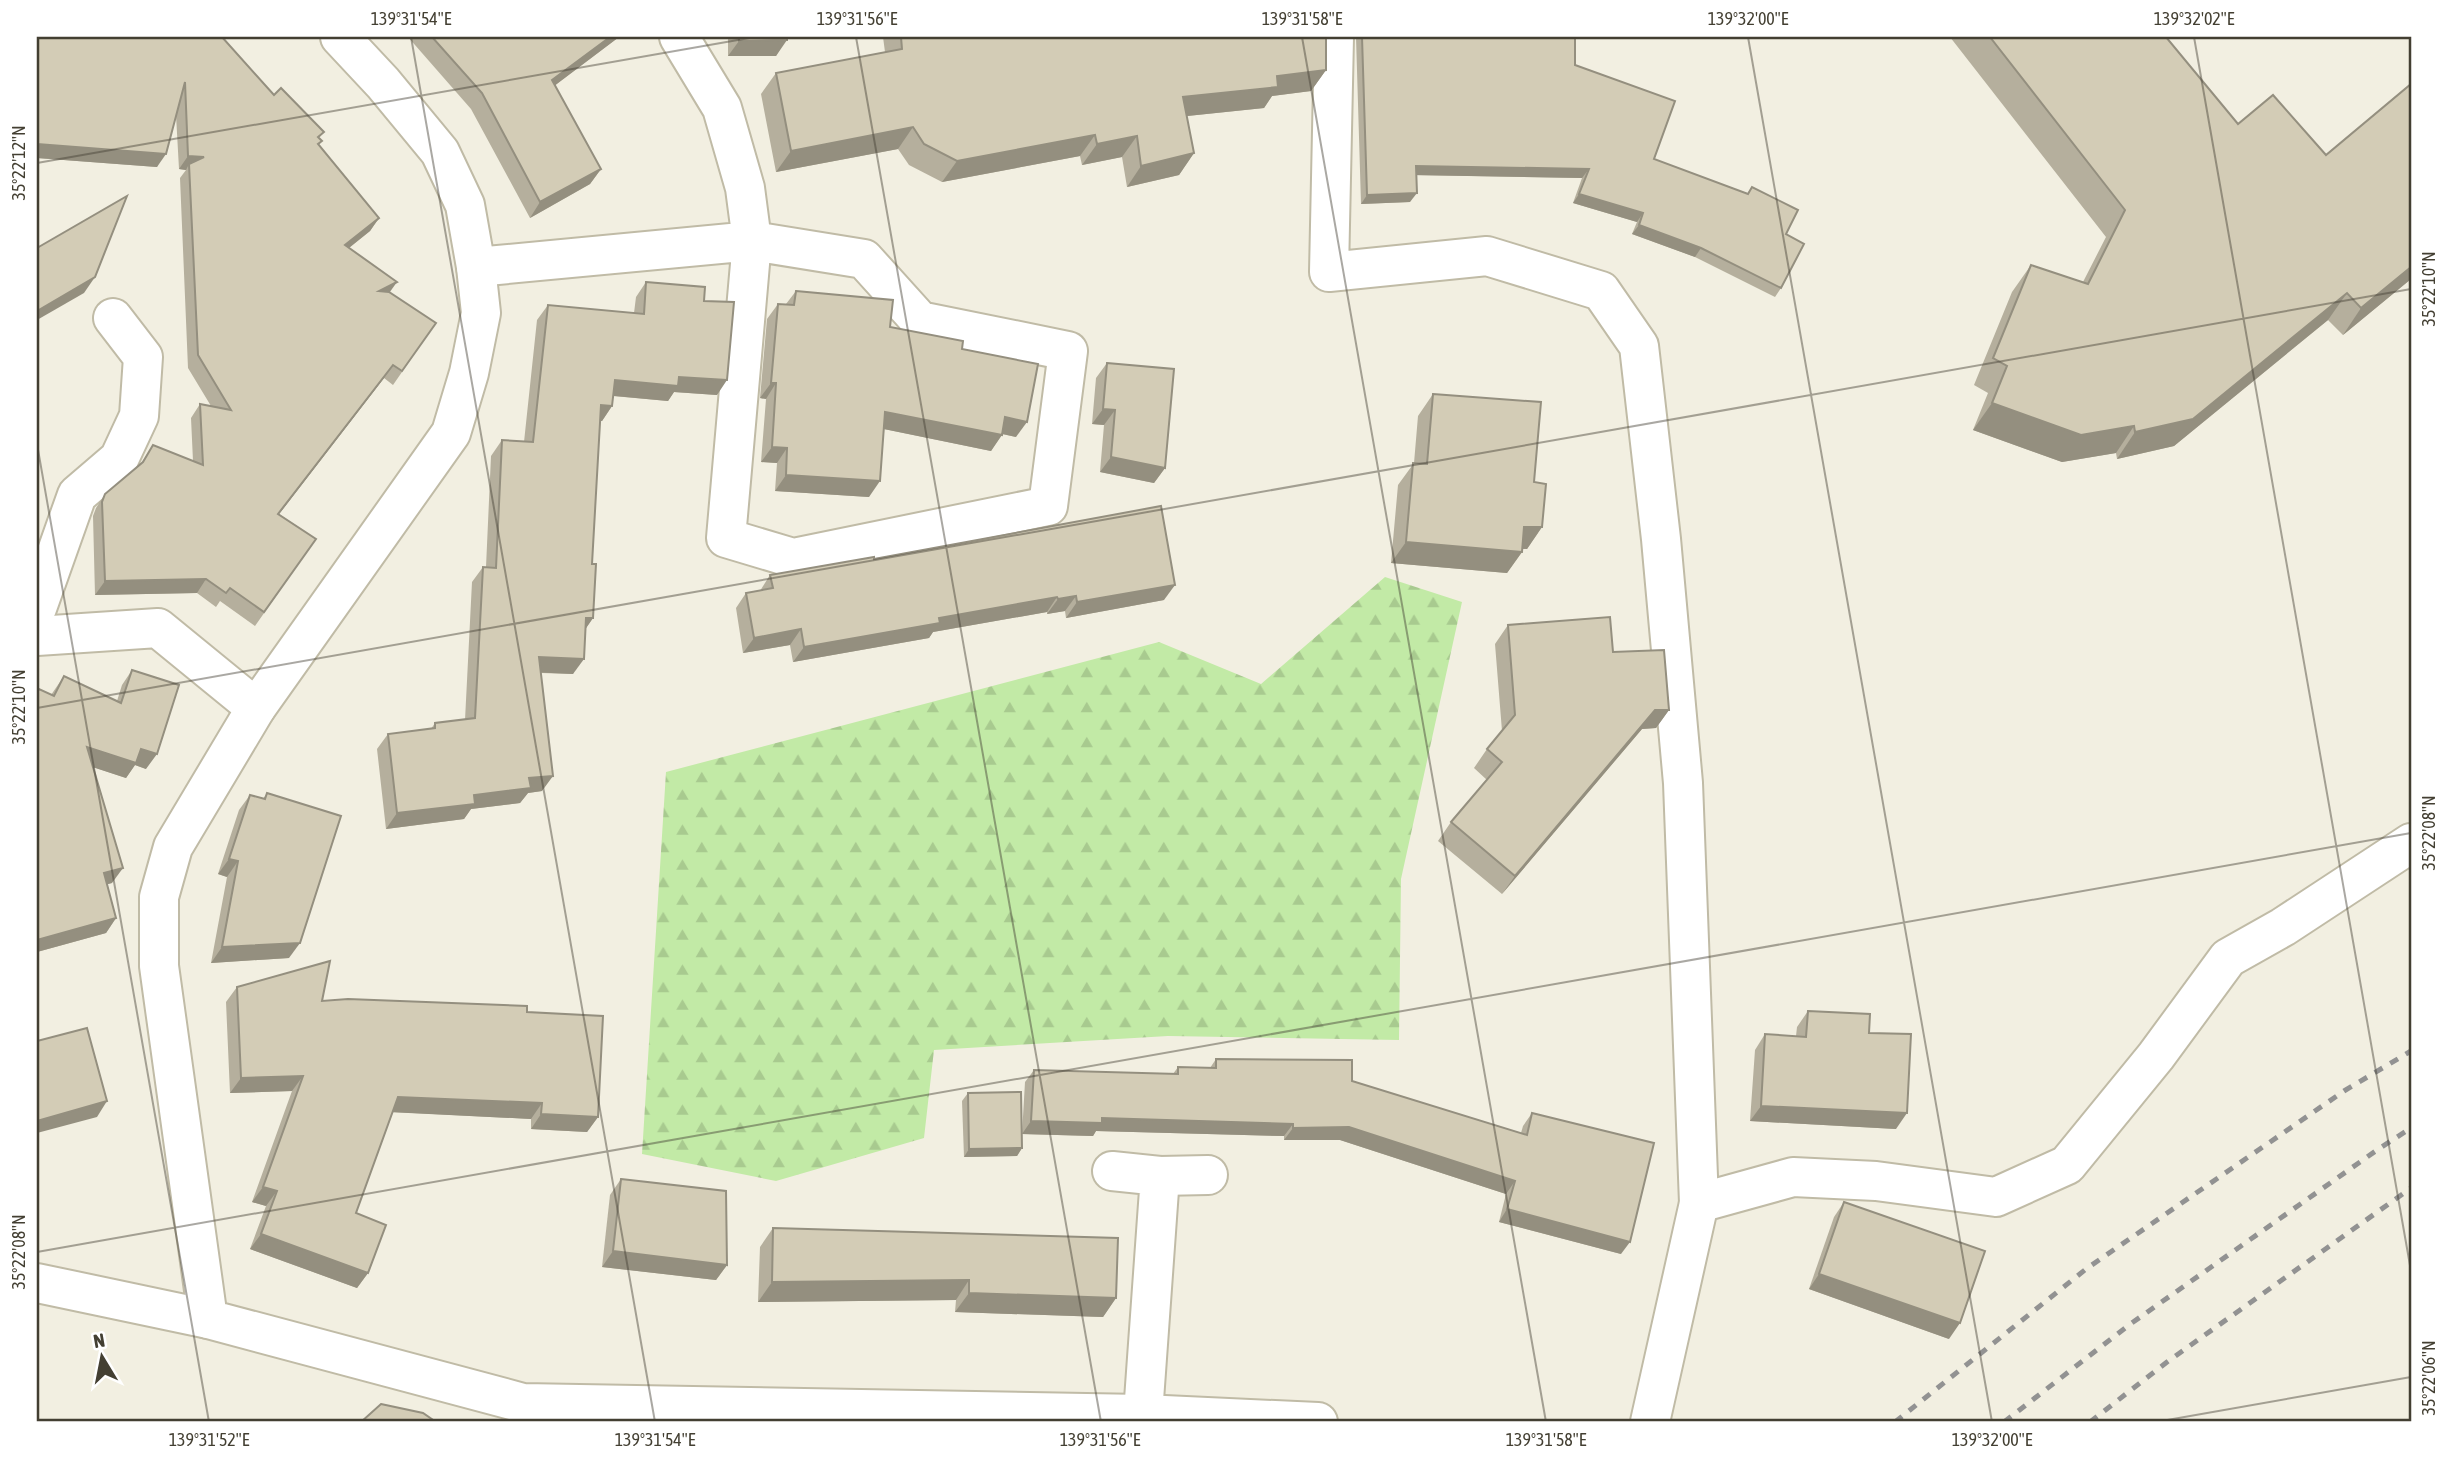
<svg xmlns="http://www.w3.org/2000/svg" width="2448" height="1459" viewBox="0 0 2448 1459" font-family="'Asap Condensed',sans-serif">
  <style>
    .forest { fill: url(#forest-firs) }
    .lines { fill: none; stroke-linecap: round; stroke-linejoin: round }
    .minor-casing { stroke: #c0bba6; stroke-width: 42 }
    .minor { stroke: #fff; stroke-width: 38 }
    .rail { stroke: #929292; stroke-width: 5; stroke-dasharray: 9 9; stroke-linecap: butt }
    .wall { fill: #b5af9d }
    .shaded-wall { fill: #948f7f }
    .building { fill: #d3ccb6; stroke: #948f7f; stroke-width: 2 }
    .ticks { fill: none; stroke: #433f32; stroke-width: 2; stroke-opacity: 0.45 }
    .neatline { fill: none; stroke: #433f32; stroke-width: 2.5 }
    .ticks-label { font-size: 18px; text-anchor: middle; fill: #433f32 }
  </style>
  <defs>
    <pattern id="forest-firs" width="22" height="20" patternUnits="userSpaceOnUse" patternTransform="scale(1.75)"><rect width="22" height="20" fill="#c2eaa6"/><path d="M5 1l3.5 6h-7zM16 11l3.5 6h-7z" fill="#a8ca8f"/></pattern>
  </defs>
  <rect width="100%" height="100%" fill="#f2efe1"/>
  <polygon class="forest" points="1385,577 1462,602 1401,879 1399,1040 1168,1036 934,1050 924,1138 776,1181 642,1154 666,772 1159,642 1261,684"/>
  <g class="lines">
    <g class="minor-casing">
      <g id="minor">
        <polyline points="340,37 383,83 440,152 465,205 476,267 481,313 469,373 451,433 256,708 173,847 159,897 159,966 208,1319 523,1403 1143,1414 1318,1422"/>
        <polyline points="1334,37 1329,272 1487,256 1601,291 1639,346 1661,539 1683,783 1699,1203"/>
        <polyline points="476,267 752,241 864,259 920,321 1068,351 1048,506 793,558 726,538 752,241 745,188 722,108 679,37"/>
        <polyline points="37,608 77,495 119,459 139,416 143,357 113,318"/>
        <polyline points="37,636 158,628 256,708"/>
        <polyline points="1112,1171 1160,1176 1143,1414"/>
        <polyline points="1160,1176 1208,1175"/>
        <polyline points="37,1283 208,1319"/>
        <polyline points="1650,1422 1699,1203 1793,1177 1876,1181 1996,1197 2067,1165 2156,1056 2228,958 2283,927 2411,843"/>
      </g>
    </g>
    <use href="#minor" class="minor"/>
    <g class="rail">
      <polyline points="1895,1422 2086,1269 2344,1091 2411,1051"/>
      <polyline points="2004,1422 2129,1325 2377,1150 2411,1128"/>
      <polyline points="2090,1422 2167,1362 2411,1188"/>
    </g>
  </g>
  <g class="wall">
    <polygon points="37,37 274,95 324,132 319,138 322,141 319,145 379,218 370,231 349,248 389,293 436,323 393,385 384,378 279,514 316,539 255,626 220,601 216,607 197,593 95,595 93,516 96,508 105,494 140,465 153,445 193,461 191,418 200,404 211,406 188,368 180,178 186,170 179,169 176,115 157,167 37,158"/>
    <polygon points="408,37 619,37 555,85 601,169 590,184 530,218 471,109"/>
    <polygon points="728,37 787,37 776,56 728,56"/>
    <polygon points="883,37 1326,37 1326,70 1311,91 1272,96 1264,108 1187,116 1194,153 1179,175 1127,187 1122,157 1082,165 1080,156 942,182 909,165 898,149 776,172 761,94 776,73 885,52"/>
    <polygon points="1356,37 1575,37 1575,65 1654,159 1747,194 1752,187 1786,234 1781,288 1775,297 1695,257 1632,234 1637,222 1573,203 1582,178 1416,175 1410,202 1361,204"/>
    <polygon points="1950,37 2168,37 2167,38 2238,124 2326,155 2411,84 2411,279 2343,335 2328,320 2174,446 2117,459 2116,453 2062,462 1973,430 1988,393 1974,385 2012,292 2031,265 2083,282 2106,237"/>
    <polygon points="646,282 704,301 717,395 674,392 668,401 613,396 612,406 602,421 600,421 592,564 593,618 586,628 573,674 541,673 542,791 528,793 520,803 471,809 464,819 386,829 377,749 388,734 431,729 435,723 465,720 472,582 483,567 486,567 491,456 502,440 524,442 537,320 548,305 634,313 636,297"/>
    <polygon points="796,291 890,327 962,349 1016,437 1002,434 991,451 884,429 869,497 775,491 777,463 761,462 766,399 760,398 767,319 778,304 786,304"/>
    <polygon points="1107,363 1165,468 1154,483 1100,472 1104,425 1092,424 1096,378"/>
    <polygon points="1433,394 1534,482 1542,527 1527,549 1522,549 1522,552 1507,573 1391,563 1398,485 1414,463 1418,416"/>
    <polygon points="874,559 1164,600 1066,618 1065,611 1047,614 1047,612 933,632 929,638 793,662 790,645 743,653 736,608 746,593 760,591 770,575"/>
    <polygon points="1508,625 1613,652 1669,710 1656,728 1642,729 1502,894 1438,841 1451,822 1487,780 1474,768 1487,749 1502,731 1495,644"/>
    <polygon points="132,670 146,769 135,765 126,778 93,767 112,883 107,884 116,918 106,933 37,952 37,692 39,689 51,695 64,676 117,701 122,685"/>
    <polygon points="267,793 289,958 211,963 227,877 218,874 239,810 250,795 263,799"/>
    <polygon points="237,987 322,1001 527,1012 598,1117 587,1132 531,1129 531,1119 393,1112 356,1213 368,1273 357,1288 250,1249 266,1206 252,1202 292,1091 230,1093 226,1002"/>
    <polygon points="1808,1011 1869,1033 1896,1129 1750,1121 1755,1050 1765,1034 1796,1036 1797,1027"/>
    <polygon points="1216,1059 1352,1081 1521,1133 1523,1126 1532,1113 1621,1254 1499,1222 1506,1194 1340,1140 1284,1140 1284,1136 1096,1131 1093,1136 1022,1134 1025,1082 1034,1070 1173,1074 1178,1067 1210,1068"/>
    <polygon points="968,1093 1022,1148 1017,1156 964,1157 962,1101"/>
    <polygon points="621,1179 727,1265 716,1280 602,1267 610,1195"/>
    <polygon points="1844,1202 1949,1339 1809,1289 1834,1217"/>
    <polygon points="773,1228 1116,1298 1103,1317 955,1312 956,1300 758,1302 760,1247"/>
  </g>
  <g class="shaded-wall">
    <polygon points="610,37 619,37 541,96 552,80"/>
    <polygon points="787,40 776,56 728,56 739,41"/>
    <polygon points="1326,70 1311,91 1272,96 1264,108 1168,118 1183,97 1277,76"/>
    <polygon points="913,127 898,149 776,172 791,151"/>
    <polygon points="1095,135 1080,156 942,182 957,161"/>
    <polygon points="1137,136 1122,157 1082,165 1097,144"/>
    <polygon points="37,144 166,154 157,167 37,158"/>
    <polygon points="1194,153 1179,175 1127,187 1141,166"/>
    <polygon points="188,156 204,157 189,164 186,170 179,169"/>
    <polygon points="1416,166 1589,169 1582,178 1409,175"/>
    <polygon points="601,169 590,184 530,218 540,202"/>
    <polygon points="1417,193 1410,202 1361,204 1367,195"/>
    <polygon points="1579,194 1643,213 1637,222 1573,203"/>
    <polygon points="379,218 370,231 335,259 345,245"/>
    <polygon points="1639,225 1701,248 1695,257 1632,234"/>
    <polygon points="2411,267 2411,279 2343,335 2361,308"/>
    <polygon points="95,277 84,293 37,320 37,311"/>
    <polygon points="397,282 387,296 379,291"/>
    <polygon points="2347,293 2328,320 2174,446 2117,459 2135,432"/>
    <polygon points="393,365 384,378 269,527 278,514"/>
    <polygon points="679,377 727,380 717,395 674,392 668,401 604,395 615,380"/>
    <polygon points="771,383 776,383 766,399 760,398"/>
    <polygon points="1992,403 2134,426 2116,453 2062,462 1973,430"/>
    <polygon points="601,405 612,406 602,421 590,420"/>
    <polygon points="1103,409 1115,410 1104,425 1092,424"/>
    <polygon points="885,412 1002,435 991,451 874,427"/>
    <polygon points="1005,417 1027,422 1016,437 994,432"/>
    <polygon points="772,447 787,448 777,463 761,462"/>
    <polygon points="1111,457 1165,468 1154,483 1100,472"/>
    <polygon points="786,475 880,481 869,497 775,491"/>
    <polygon points="1524,527 1542,527 1527,549 1509,548"/>
    <polygon points="1406,542 1522,552 1507,573 1391,563"/>
    <polygon points="206,579 197,593 95,595 105,581"/>
    <polygon points="1175,585 1164,600 1066,618 1077,602"/>
    <polygon points="1076,596 1065,611 1047,614 1058,599"/>
    <polygon points="1057,597 1047,612 933,632 929,638 793,662 804,647 939,618"/>
    <polygon points="586,618 593,618 582,634"/>
    <polygon points="801,629 790,645 743,653 754,638"/>
    <polygon points="539,657 584,659 573,674 529,672"/>
    <polygon points="1655,710 1669,710 1656,728 1642,729 1502,894 1515,876"/>
    <polygon points="87,747 141,749 157,754 146,769 135,765 126,778 77,762"/>
    <polygon points="553,776 542,791 528,793 520,803 471,809 464,819 386,829 397,813 474,795 529,778"/>
    <polygon points="229,859 238,861 227,877 218,874"/>
    <polygon points="123,868 112,883 93,888 104,873"/>
    <polygon points="116,918 106,933 37,952 37,940"/>
    <polygon points="300,943 289,958 211,963 222,947"/>
    <polygon points="303,1076 292,1091 230,1093 241,1078"/>
    <polygon points="398,1097 542,1103 531,1119 388,1112"/>
    <polygon points="107,1101 97,1117 37,1133 37,1121"/>
    <polygon points="1761,1106 1907,1113 1896,1129 1750,1121"/>
    <polygon points="541,1114 598,1117 587,1132 531,1129"/>
    <polygon points="1102,1118 1293,1124 1284,1136 1096,1131 1093,1136 1022,1134 1031,1121"/>
    <polygon points="1349,1127 1515,1181 1506,1194 1340,1140 1284,1140 1293,1128"/>
    <polygon points="1022,1148 1017,1156 964,1157 969,1149"/>
    <polygon points="263,1187 277,1191 266,1206 252,1202"/>
    <polygon points="1507,1209 1630,1242 1621,1254 1499,1222"/>
    <polygon points="261,1234 368,1273 357,1288 250,1249"/>
    <polygon points="613,1251 727,1265 716,1280 602,1267"/>
    <polygon points="1819,1274 1960,1323 1949,1339 1809,1289"/>
    <polygon points="969,1280 956,1300 758,1302 772,1282"/>
    <polygon points="969,1293 1116,1298 1103,1317 955,1312"/>
  </g>
  <g class="building">
    <polygon points="37,37 222,37 274,95 281,88 324,132 318,137 322,141 318,144 379,218 345,245 397,282 379,291 389,292 436,323 402,371 393,365 278,514 316,539 264,612 230,588 226,593 206,579 105,581 102,502 105,494 143,462 153,445 203,465 200,404 231,410 198,355 189,164 204,157 188,156 185,82 166,154 37,144"/>
    <polygon points="432,37 610,37 552,80 601,169 540,202 482,93"/>
    <polygon points="739,37 787,37 787,40 739,41"/>
    <polygon points="901,37 1326,37 1326,70 1277,76 1278,87 1183,97 1194,153 1141,166 1137,136 1097,144 1095,135 957,161 924,144 913,127 791,151 776,73 902,49"/>
    <polygon points="1362,37 1575,37 1575,65 1675,101 1654,159 1748,194 1752,187 1798,210 1786,234 1804,244 1781,288 1701,248 1639,225 1643,213 1579,194 1589,169 1416,166 1417,193 1367,195"/>
    <polygon points="1990,37 2166,37 2238,124 2273,95 2326,155 2411,84 2411,267 2361,308 2347,293 2193,419 2135,432 2134,426 2081,435 1992,403 2007,366 1993,358 2031,265 2088,284 2125,210"/>
    <polygon points="127,196 95,277 37,311 37,248"/>
    <polygon points="646,282 705,287 704,301 734,302 727,380 679,377 678,386 615,380 612,406 601,405 592,564 596,564 593,618 586,618 584,659 539,657 553,776 529,778 531,788 474,795 475,804 397,813 388,734 435,728 435,723 475,718 483,567 496,568 502,440 533,442 548,305 644,314"/>
    <polygon points="796,291 893,300 890,327 963,341 962,349 1038,364 1027,422 1005,417 1002,435 885,412 880,481 786,475 787,448 772,447 776,383 771,383 778,304 794,305"/>
    <polygon points="1107,363 1174,369 1165,468 1111,457 1115,410 1103,409"/>
    <polygon points="1433,394 1541,402 1534,482 1546,484 1542,527 1524,527 1522,552 1406,542 1413,463 1427,464"/>
    <polygon points="1161,506 1175,585 1077,602 1076,596 1058,599 1057,597 939,618 940,623 804,647 801,629 754,638 746,593 773,588 770,575 874,557 874,559"/>
    <polygon points="1610,617 1613,652 1664,650 1669,710 1655,710 1515,876 1451,822 1502,762 1487,749 1515,715 1508,625"/>
    <polygon points="132,670 179,685 157,754 141,749 136,763 87,747 123,868 104,873 116,918 37,940 37,693 39,689 54,696 64,676 121,703"/>
    <polygon points="267,793 341,816 300,943 222,947 238,861 229,859 250,795 265,799"/>
    <polygon points="330,961 322,1001 348,999 527,1006 527,1012 603,1016 598,1117 541,1114 542,1103 398,1097 356,1213 386,1225 368,1273 261,1234 277,1191 263,1187 303,1076 241,1078 237,987"/>
    <polygon points="1808,1011 1870,1014 1869,1033 1911,1034 1907,1113 1761,1106 1765,1034 1806,1037"/>
    <polygon points="87,1028 107,1101 37,1121 37,1041"/>
    <polygon points="1216,1059 1352,1060 1352,1081 1527,1135 1532,1113 1654,1143 1630,1242 1507,1209 1515,1181 1349,1127 1293,1128 1293,1124 1102,1118 1102,1123 1031,1121 1034,1070 1178,1074 1178,1067 1216,1068"/>
    <polygon points="1021,1092 1022,1148 969,1149 968,1093"/>
    <polygon points="621,1179 726,1191 727,1265 613,1251"/>
    <polygon points="1844,1202 1985,1251 1960,1323 1819,1274"/>
    <polygon points="773,1228 1118,1238 1116,1298 969,1293 969,1280 772,1282"/>
    <polygon points="381,1404 423,1413 436,1422 361,1422"/>
  </g>
  <path class="ticks" d="M411 37 655 1422M856 37 1101 1422M1302 37 1546 1422M1748 37 1992 1422M2194 37 2411 1271M37 163 755 37M37 444 209 1422M37 708 2411 289M37 1252 2411 833M2156 1422 2411 1377"/>
  <rect width="2448" height="1459" fill="none" stroke="#ffffff" stroke-width="77"/>
  <g transform="translate(102 1357) rotate(350)" stroke="#ffffff" stroke-width="5" paint-order="stroke">
  <path d="M0-5L12 26L0 18L-12 26Z" fill="#433f32"/>
  <text y="-10" font-size="19" font-weight="bold" text-anchor="middle" fill="#433f32">N</text>
  </g>
  <rect x="38" y="38" width="2372" height="1382" class="neatline"/>
  <g class="ticks-label">
    <text x="411" y="25">139°31'54"E</text>
    <text x="857" y="25">139°31'56"E</text>
    <text x="1302" y="25">139°31'58"E</text>
    <text x="1748" y="25">139°32'00"E</text>
    <text x="2194" y="25">139°32'02"E</text>
    <text transform="translate(19 163) rotate(-90)" y="6">35°22'12"N</text>
    <text transform="translate(2429 289) rotate(-90)" y="6">35°22'10"N</text>
    <text transform="translate(19 707) rotate(-90)" y="6">35°22'10"N</text>
    <text transform="translate(2429 833) rotate(-90)" y="6">35°22'08"N</text>
    <text transform="translate(19 1252) rotate(-90)" y="6">35°22'08"N</text>
    <text transform="translate(2429 1378) rotate(-90)" y="6">35°22'06"N</text>
    <text x="209" y="1446">139°31'52"E</text>
    <text x="655" y="1446">139°31'54"E</text>
    <text x="1100" y="1446">139°31'56"E</text>
    <text x="1546" y="1446">139°31'58"E</text>
    <text x="1992" y="1446">139°32'00"E</text>
  </g>
</svg>
